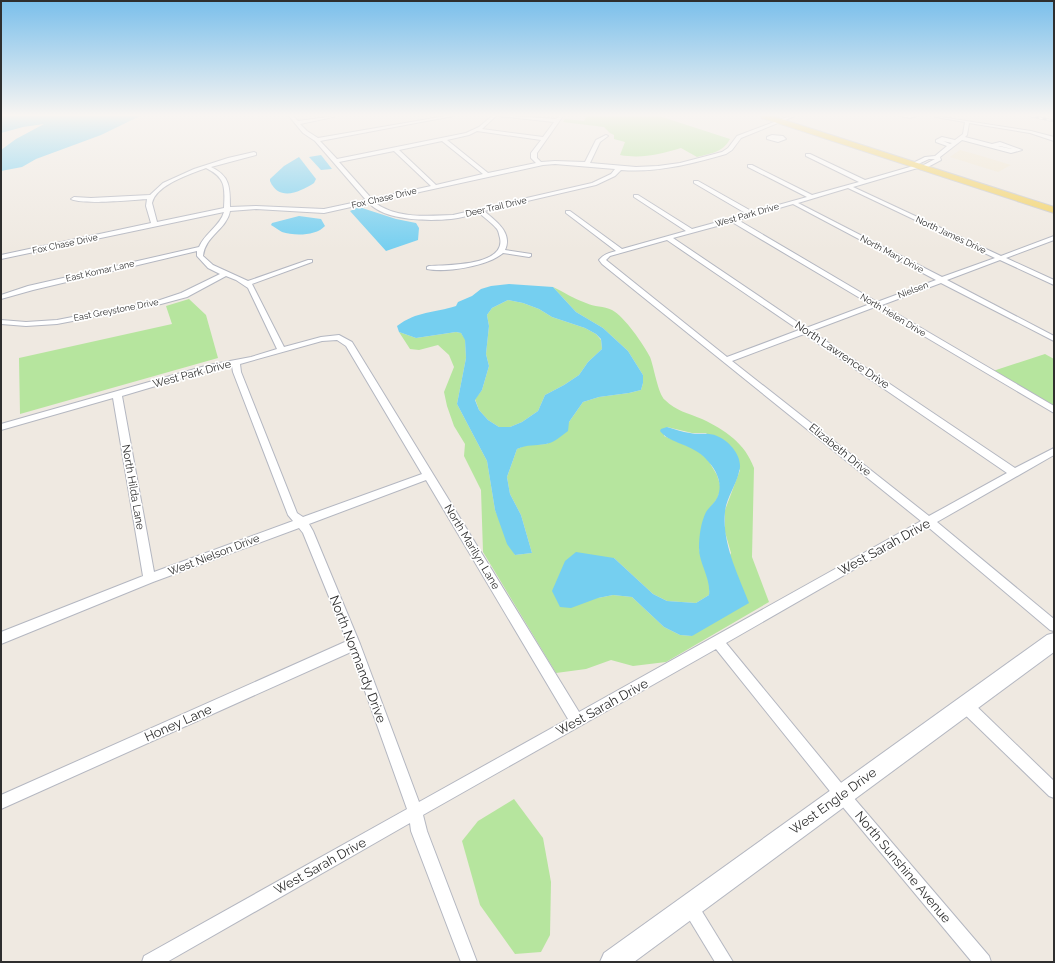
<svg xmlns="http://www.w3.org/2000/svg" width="1055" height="963" viewBox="0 0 1055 963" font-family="Raleway,sans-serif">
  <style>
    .education { fill: #f0e6d1 }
    .green { fill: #b6e59e; fill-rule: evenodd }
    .water { fill: #75cff0; fill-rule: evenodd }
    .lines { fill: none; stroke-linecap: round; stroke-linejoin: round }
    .street-casing { stroke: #b4b7c1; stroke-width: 2 }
    .secondary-casing { stroke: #b4b7c1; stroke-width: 2 }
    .primary-casing { stroke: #c9c9c9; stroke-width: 2 }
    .street { fill: #fff; fill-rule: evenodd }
    .secondary { fill: #fff; fill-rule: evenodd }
    .primary { fill: #f2d163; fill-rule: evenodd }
    .rail-casing { stroke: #a3a6b8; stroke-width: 2.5 }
    .rail { stroke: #fff; stroke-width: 1.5; stroke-dasharray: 4; stroke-linecap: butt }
    .labels { text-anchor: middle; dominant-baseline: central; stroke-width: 3.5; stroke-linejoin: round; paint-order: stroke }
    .far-street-label { font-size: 9px; fill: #2e2e2e; stroke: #fff }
    .street-label { font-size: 11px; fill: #2e2e2e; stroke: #fff }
    .near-street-label { font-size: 13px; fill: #2e2e2e; stroke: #fff }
  </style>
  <rect width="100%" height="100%" fill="#efe9e1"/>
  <polygon class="education" points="960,150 978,155 1011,165 998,172 950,157"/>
  <g class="green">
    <path d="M587 116H659L730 139C722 153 712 153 697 157L681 148C660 154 642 159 620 155L625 142 614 139V135L610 133 604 127 563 122 565 119 584 121Z"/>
    <path d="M553 287C564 292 574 299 586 303 594 307 604 306 612 310 624 316 644 345 650 357 654 367 658 394 665 400 676 411 688 413 702 419 725 430 745 443 754 468L752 557 769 602 666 662 633 666 611 660 586 669 556 673 483 552 481 490 464 456 465 444 454 426 447 406 444 392 454 367 449 355 438 345 419 350 410 349 399 332 416 338 456 332 461 333 465 339 466 358 457 404 487 461 495 510 515 555 532 553 521 515 510 494 507 477 517 449 526 445 547 444 569 422 583 402 599 397 629 393 641 390 643 383V375L628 351 603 328 576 312ZM667 427 692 433H706L740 470 725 510V532L731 553 692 636 680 635 664 627 632 597 613 595 598 598 614 558 653 594 667 601 696 603 709 595 710 586 699 549 707 512 717 499 721 488 717 475 708 460 697 450 664 436Z"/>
    <polygon points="189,299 206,315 218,358 20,414 19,358 172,324 166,306"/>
    <polygon points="508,300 523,303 539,309 552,317 585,328 596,334 601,340 602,349 588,362 579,375 564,385 545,395 538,411 522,422 510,427 499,427 488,420 479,410 475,399 482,390 489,366 486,354 489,326 487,315 492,308"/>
    <polygon points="1045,354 1054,359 1054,408 993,371"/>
    <polygon points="514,799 543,838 551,882 550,935 541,952 515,954 480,905 462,841 478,821"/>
  </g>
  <g class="water">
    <polygon points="1,116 140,116 101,135 36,159 22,167 1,171 1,150 16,139 44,124 23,127 1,133"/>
    <polygon points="321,155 332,169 321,170 309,157"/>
    <path d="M299 157 316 179 314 183C300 192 279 202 270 181V179L284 166Z"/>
    <polygon points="359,207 396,219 416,223 419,228 418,240 386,251 350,211"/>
    <path d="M299 216 321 219 325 226C316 236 294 236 282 232 278 230 275 227 271 225L272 223Z"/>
    <path d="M509 284 553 287 576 312 603 328 628 351 643 375V383L641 390 629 393 599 397 583 402 569 422 568 431C561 436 554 443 546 444 534 446 528 444 517 449L507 477 510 494 521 515 532 553 515 555 507 544 495 510 487 461 457 404 466 358 465 340 461 333 456 332 416 338 399 332 397 326C417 311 434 313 456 306L458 302 472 296 481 289 491 286ZM508 300 523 303 539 309 552 317 585 328 596 334 601 339 602 349 588 362 579 375 564 385 545 395 538 411 522 422 510 427H499L488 420 479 410 475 400 482 390 489 366 486 354 489 326 487 315 492 308Z"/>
    <path d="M667 427C675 429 682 432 690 433 700 435 709 432 717 436 730 441 744 458 739 472 736 485 726 499 725 512 722 544 738 574 749 603L692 636 680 635 664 627 632 597 613 595 598 598 571 608 560 607 552 591 565 561 576 552 614 558 653 594 667 601 696 603 709 595C711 578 699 564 699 548 699 536 701 522 706 512 709 507 715 503 717 498 724 484 716 469 706 459 693 444 670 444 660 431L661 429Z"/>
  </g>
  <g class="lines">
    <g class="street-casing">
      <g id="street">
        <path d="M289 116H293L298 121 335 116 333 117 300 124 307 131 318 138 446 116H453L320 141 337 159 466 133 479 127 492 116H496L482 129 543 137 554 122 499 116H512L556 119 559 116H563L537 153V158L541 162 555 161 585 162 596 140 606 135 608 136 600 142 590 163 636 167 658 166 680 163 722 152 728 148 737 136 790 116H795L741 138 732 150 726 154C691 164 657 173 621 170L615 176 596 185 484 211C496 221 513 233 505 250L531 254V256L529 257 503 253C488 266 446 273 427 269V267L429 266C447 265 506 266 500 238 499 235 499 232 497 229 492 223 485 218 479 213 470 215 460 218 451 219 429 221 385 221 369 203L324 213 256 209 230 211C227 229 205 236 203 256L213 265 248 281 308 260H312V262L252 284 284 347 321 337 339 335 352 342 579 712 921 521 602 264 599 260C604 254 609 253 616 251L566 213V211H570L622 249 686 231 634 197V195H638L692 229 747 214 694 183V181H698L753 212 807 197 748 167V165H752L812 195 859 182 806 156V154H810L865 180 920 164 922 166 935 159H929L914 166 911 164 925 157 935 156 947 146 936 142V140L942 137 955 140 963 134 965 122 936 117 934 116 1031 131 1054 137V141L1030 133 969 123 967 135 965 137 992 144 1000 142 1022 150 1011 153 962 140 940 157 941 160 926 168 921 167 853 187 1001 256 1054 236V240L1006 258 1054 280V285L1000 260 947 280 1054 336V341L941 283 882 305 1054 406V413L875 307 811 331 1015 468 1054 448V455L937 522 1054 619V631L1050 630 928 527 726 643 847 790 989 956 991 962H972L837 800 716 649 423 815 427 831 477 962H461L411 831 410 823 167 962H142L144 956 407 809 351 652 1 809V795L347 641 303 533 299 528 153 582 1 644V632L143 576 113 398 1 430V424L209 365 251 357 277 349 248 288 236 280 226 276 187 297 161 304 57 324 26 326 1 324V320L26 322 57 320 160 300 181 293 220 274 208 268 197 256V251L33 290 1 299V295L28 286 199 247C205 233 220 226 224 212L1 259V255L151 223 146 206 147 199C133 200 81 205 71 199L74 197 91 198 150 195 163 183 194 169 228 158 254 152 256 153V155L211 167C230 176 230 187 230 207L256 206 324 209 366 200 315 141 303 133ZM477 131 541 140 531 153V158L536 163 488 173 447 140 469 135ZM442 141 483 174 436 185 399 150ZM943 141 952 143 950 144ZM998 146H1000L1012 149H1011ZM394 151 431 186 372 199 339 162ZM555 164 615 169 611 174 592 183 453 215C427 216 396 219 374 202L543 165ZM206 168C226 178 225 187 224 208L157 222 152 203C156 185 190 174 206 168ZM848 188 995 258 942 277 798 203ZM793 204 936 280 877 302 738 220ZM732 222 870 304 806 328 673 238ZM667 240 799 330 727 357 606 260 610 256ZM804 334 1007 473 929 516 732 361ZM337 340 346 346 422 474 303 517 297 513 241 372 240 364 322 341ZM232 366 233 372 288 515 293 521 154 572 122 396 213 369ZM426 480 568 719 419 802 360 644 313 531 309 524Z"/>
        <polygon points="901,116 916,116 910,118"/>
        <path d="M772 135 783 136 786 139 778 142 767 139V137ZM772 138H773L780 139Z"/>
        <polygon points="965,698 970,700 1054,781 1054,798 1049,796 960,710 958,705 960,700"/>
        <polygon points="689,898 695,900 733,962 715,962 681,906 683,900"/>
      </g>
    </g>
    <g class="secondary-casing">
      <polygon id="secondary" points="1054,633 1054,652 634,962 600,962 604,953 1047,635"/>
    </g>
    <g class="primary-casing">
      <polygon id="primary" points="761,116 772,116 1054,207 1054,213 762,118"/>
    </g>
    <use href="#street" class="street"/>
    <use href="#secondary" class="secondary"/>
    <use href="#primary" class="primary"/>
    <g class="rail-casing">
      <polyline id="rail" points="1031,116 1054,121"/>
    </g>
    <use href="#rail" class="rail"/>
  </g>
  <linearGradient id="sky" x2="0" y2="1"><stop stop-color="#7abfeb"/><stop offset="0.46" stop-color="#f8f5f2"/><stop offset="1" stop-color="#f8f5f2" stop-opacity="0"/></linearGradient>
  <rect width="1055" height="250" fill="url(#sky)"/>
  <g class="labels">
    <g class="far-street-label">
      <text transform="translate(384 198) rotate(-13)">Fox Chase Drive</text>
      <text transform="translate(496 207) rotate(-13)">Deer Trail Drive</text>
      <text transform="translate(747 215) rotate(-16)">West Park Drive</text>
      <text transform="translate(951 235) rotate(25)">North James Drive</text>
      <text transform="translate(65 244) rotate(-12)">Fox Chase Drive</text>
      <text transform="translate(892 254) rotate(28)">North Mary Drive</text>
      <text transform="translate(100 271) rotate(-13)">East Komar Lane</text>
      <text transform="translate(913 290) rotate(-21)">Nielsen</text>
      <text transform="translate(116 310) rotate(-11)">East Greystone Drive</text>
      <text transform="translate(893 315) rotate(31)">North Helen Drive</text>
    </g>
    <g class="street-label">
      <text transform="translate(842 355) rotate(34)">North Lawrence Drive</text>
      <text transform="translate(192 374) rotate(-15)">West Park Drive</text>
      <text transform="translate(840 450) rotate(39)">Elizabeth Drive</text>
      <text transform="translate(133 487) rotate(80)">North Hilda Lane</text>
      <text transform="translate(472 547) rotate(59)">North Marilyn Lane</text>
      <text transform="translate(214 555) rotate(-21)">West Nielson Drive</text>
    </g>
    <g class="near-street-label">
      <text transform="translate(884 547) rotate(-29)">West Sarah Drive</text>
      <text transform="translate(358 659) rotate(69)">North Normandy Drive</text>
      <text transform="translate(602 707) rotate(-29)">West Sarah Drive</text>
      <text transform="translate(178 723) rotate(-24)">Honey Lane</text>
      <text transform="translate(833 801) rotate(-36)">West Engle Drive</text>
      <text transform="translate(320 866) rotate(-29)">West Sarah Drive</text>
      <text transform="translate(903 867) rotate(50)">North Sunshine Avenue</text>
    </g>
  </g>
  <rect width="1055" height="963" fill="none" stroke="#2e2e2e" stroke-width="4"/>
</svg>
